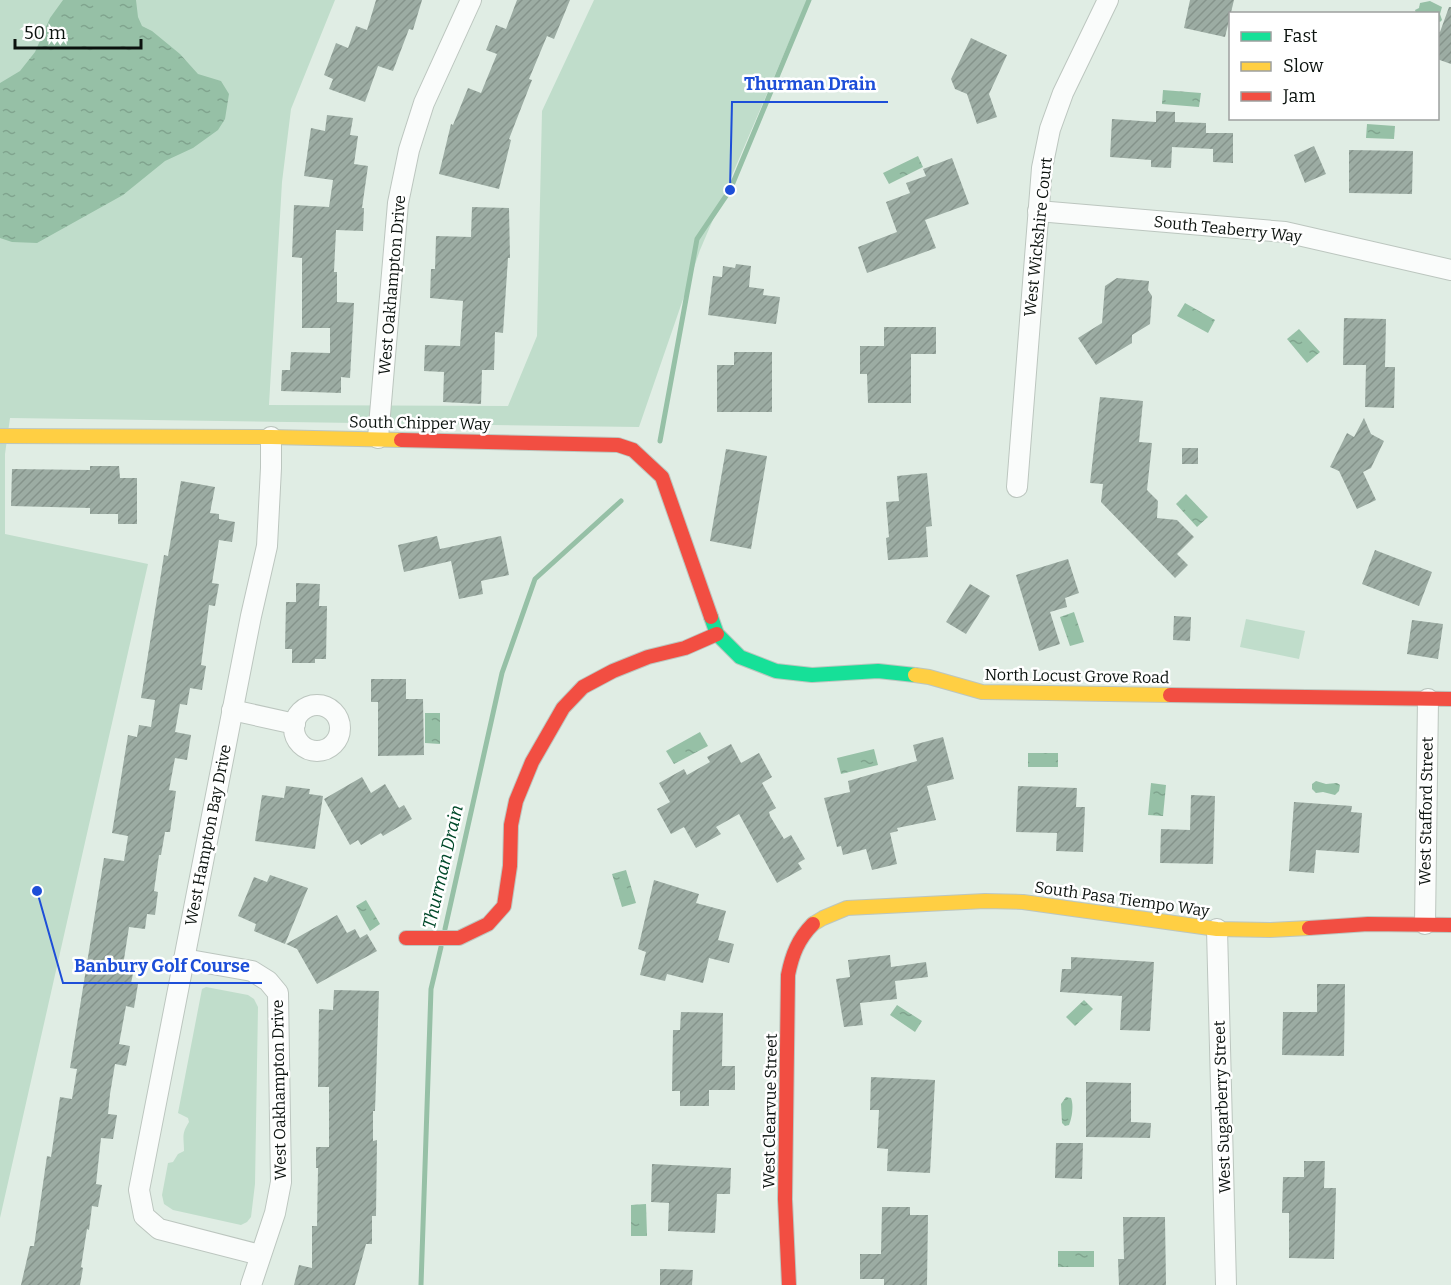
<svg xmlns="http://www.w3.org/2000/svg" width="1451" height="1285" viewBox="0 0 1451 1285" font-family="Bitter,serif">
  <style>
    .grass { fill: #c0ddcb }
    .water { fill: url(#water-ripples) }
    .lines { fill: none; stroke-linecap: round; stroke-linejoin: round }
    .stream { stroke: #96c0a6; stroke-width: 5 }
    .building { fill: url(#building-hatch) }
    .street-casing { stroke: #bcc6bf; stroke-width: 22 }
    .fast-casing { stroke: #bcc6bf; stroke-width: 16 }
    .slow-casing { stroke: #bcc6bf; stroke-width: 16 }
    .jam-casing { stroke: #bcc6bf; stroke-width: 16 }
    .street { stroke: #fafcfb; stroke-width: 20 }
    .fast { stroke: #16e098; stroke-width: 14 }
    .slow { stroke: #ffcf43; stroke-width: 14 }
    .jam { stroke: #f24e42; stroke-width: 14 }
    .labels { text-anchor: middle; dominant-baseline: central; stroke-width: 5; stroke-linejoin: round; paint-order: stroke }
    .street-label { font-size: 16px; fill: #0b120e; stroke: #fff }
    .water-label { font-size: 18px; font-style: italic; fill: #00492a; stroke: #fff }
    .leader { fill: none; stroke: #1d4ed8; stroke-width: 2 }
    .callout-dot { fill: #1d4ed8; stroke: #fff; stroke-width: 2 }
    .callout-label { font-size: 18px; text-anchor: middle; font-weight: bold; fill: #1d4ed8; stroke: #fff; stroke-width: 5; stroke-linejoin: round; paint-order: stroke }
  </style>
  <defs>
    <pattern id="water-ripples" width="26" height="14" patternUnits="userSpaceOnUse" patternTransform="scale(1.5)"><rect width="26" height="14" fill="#96c0a6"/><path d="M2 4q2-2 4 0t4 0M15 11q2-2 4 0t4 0" fill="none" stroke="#80a48e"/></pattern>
    <pattern id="building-hatch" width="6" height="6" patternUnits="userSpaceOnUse" patternTransform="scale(1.5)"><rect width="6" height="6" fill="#9caca3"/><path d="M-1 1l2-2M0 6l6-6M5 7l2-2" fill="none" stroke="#85938b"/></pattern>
  </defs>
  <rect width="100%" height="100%" fill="#e0ede4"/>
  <g class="grass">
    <polygon points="0,0 335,0 291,109 282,182 269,405 508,406 537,336 542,111 594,0 807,0 700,250 639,427 10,418 5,454 5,534 148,564 0,1218"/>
    <polygon points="1246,619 1305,631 1299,659 1240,647"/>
    <path d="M206 987 248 995 254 999 258 1007 255 1184 251 1217 247 1222 241 1225 173 1210 164 1204 162 1195 168 1163 173 1162 178 1154 184 1151C184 1138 181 1134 189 1122L188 1118 178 1113 202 989Z"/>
  </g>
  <g class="water">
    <polygon points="63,0 136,0 138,17 142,26 152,31 180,54 198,74 221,81 229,94 225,119 218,130 193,148 165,161 123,195 37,243 12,242 0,238 0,83 20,71 35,52 50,18"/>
    <polygon points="1430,1 1442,7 1440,14 1442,20 1440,22 1438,21 1438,14 1416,13 1415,10 1419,8 1420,3"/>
    <polygon points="1163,90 1201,93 1199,107 1162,104"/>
    <polygon points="1367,124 1395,126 1394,139 1366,138"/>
    <polygon points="918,156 923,167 889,184 883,173"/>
    <polygon points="1185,303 1215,320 1208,333 1177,316"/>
    <polygon points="1299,329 1320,352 1307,363 1287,339"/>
    <polygon points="1186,494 1208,517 1197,527 1176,504"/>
    <polygon points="1074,612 1084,642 1070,646 1060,617"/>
    <polygon points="425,713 440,713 440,744 425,743"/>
    <polygon points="700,732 708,746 674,764 666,751"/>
    <polygon points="874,749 878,765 841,774 837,758"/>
    <rect x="1028" y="753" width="30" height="14"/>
    <polygon points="1316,781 1326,784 1337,783 1340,785 1339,791 1335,795 1323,792 1316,793 1312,789 1312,784"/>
    <polygon points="1151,783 1166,785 1163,816 1148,815"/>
    <polygon points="626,870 636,903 622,907 612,874"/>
    <polygon points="366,900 380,924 370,931 356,906"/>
    <polygon points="1084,1000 1093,1009 1075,1026 1066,1017"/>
    <polygon points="897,1005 922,1021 915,1032 890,1015"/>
    <path d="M1066 1097 1071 1098C1074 1105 1072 1118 1069 1125L1065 1126 1062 1123 1061 1104Z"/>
    <polygon points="646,1204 647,1236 631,1236 631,1205"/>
    <rect x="1058" y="1251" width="36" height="16"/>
  </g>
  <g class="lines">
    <g class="stream">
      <polyline points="660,441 697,239 730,190 809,0"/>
      <polyline points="445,929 502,673 535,579 621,501"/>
      <polyline points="421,1285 431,989 441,947"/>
    </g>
  </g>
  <g class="building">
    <polygon points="376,0 422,0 413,30 409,29 393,71 378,66 365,102 329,89 333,79 324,75 336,43 348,48 356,26 367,30"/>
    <polygon points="517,0 570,0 554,39 547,36 529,79 532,80 509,139 511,140 499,189 439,174 451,124 453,125 468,88 481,93 497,54 486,50 496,25 506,29"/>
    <polygon points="1190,0 1234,0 1225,37 1184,28"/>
    <polygon points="1449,7 1451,7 1451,64 1437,59 1437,31 1440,32"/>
    <polygon points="971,38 1007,55 989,94 997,117 977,124 967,94 955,89 951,79"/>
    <polygon points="1156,111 1175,112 1175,122 1206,123 1206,133 1233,133 1233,163 1213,162 1213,149 1172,147 1171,168 1151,167 1151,160 1110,157 1112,119 1156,122"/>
    <polygon points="327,115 353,118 350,135 358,136 354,164 368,166 362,208 364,208 363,231 336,230 334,272 337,272 337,302 354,303 350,378 341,377 341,393 281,391 282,370 290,370 291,352 330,353 330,328 302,328 302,258 292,257 294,205 329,207 333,180 304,176 311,128 325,131"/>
    <polygon points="1314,146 1326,174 1305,183 1294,155"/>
    <polygon points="1349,150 1413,151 1412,194 1349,193"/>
    <polygon points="952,158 969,204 925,220 936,248 867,273 858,247 897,232 886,202 910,193 906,183 926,176 923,169"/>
    <polygon points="472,207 509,208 510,258 508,258 503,333 495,332 494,370 482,370 481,404 443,402 444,372 424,371 425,345 460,346 463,301 430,298 431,269 435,269 436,236 471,237"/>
    <polygon points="736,264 751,266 749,287 764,289 763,295 780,297 776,324 708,315 713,276 722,277 723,266 735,268"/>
    <polygon points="1117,278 1149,281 1148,290 1152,296 1150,324 1132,335 1132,343 1096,365 1078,338 1102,323 1105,286"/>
    <polygon points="1344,318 1386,319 1385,367 1395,367 1394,408 1365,407 1366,365 1343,365"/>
    <polygon points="884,327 936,327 936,354 911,354 911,403 868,403 867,374 860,374 860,346 884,346"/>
    <polygon points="734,352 772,352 772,412 717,412 717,365 734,365"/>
    <polygon points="1100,397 1143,401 1139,442 1152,443 1147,490 1158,501 1157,518 1177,520 1194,537 1177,554 1188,565 1175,578 1101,502 1103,484 1090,483"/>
    <polygon points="1364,418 1371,434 1384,441 1371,468 1363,472 1376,500 1357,509 1339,471 1330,467 1347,433 1354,437"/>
    <rect x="1182" y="448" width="16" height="16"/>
    <polygon points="726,449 767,456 751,549 710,541"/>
    <polygon points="90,466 119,466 120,478 137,478 137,524 118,524 118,514 90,514 90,508 11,506 12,469 90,470"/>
    <polygon points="927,473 932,526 926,527 928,557 888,560 886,538 889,537 886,502 899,501 897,476"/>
    <polygon points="181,481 215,487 210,513 219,514 219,519 235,522 232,542 219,540 212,583 219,584 215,606 209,605 201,665 206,666 202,690 190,688 187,705 180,704 175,732 191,735 187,760 175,758 169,790 176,791 170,832 165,832 161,855 159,855 154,891 158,892 155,915 147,914 145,929 129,927 122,972 133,974 131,983 138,984 134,1008 126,1006 119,1044 130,1046 126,1066 115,1064 110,1094 108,1114 117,1115 113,1139 101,1138 96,1184 102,1185 98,1207 92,1206 89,1230 87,1229 81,1267 83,1268 80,1285 21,1285 30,1246 34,1246 47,1156 51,1157 60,1097 72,1099 77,1069 70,1068 104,858 124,861 128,836 112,833 128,735 137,737 139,725 151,727 155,700 141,698 164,555 168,556"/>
    <polygon points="437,536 440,549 501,536 509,575 481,581 483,594 459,599 451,561 404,572 398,545"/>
    <polygon points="1375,550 1432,572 1419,606 1362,584"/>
    <polygon points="1068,559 1079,593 1065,598 1067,607 1050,612 1060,644 1039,651 1016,575"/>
    <polygon points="296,583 320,584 319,606 327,606 326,659 315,659 315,663 292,663 292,649 285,649 286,602 296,602"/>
    <polygon points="970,584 990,596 966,634 946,622"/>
    <polygon points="1174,616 1191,617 1190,641 1173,640"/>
    <polygon points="1412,620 1443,624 1438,659 1407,654"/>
    <polygon points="371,679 406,679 406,699 423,699 424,755 378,756 378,702 371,702"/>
    <polygon points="943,737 954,779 927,786 936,820 897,828 898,831 890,833 897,864 872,870 866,849 843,855 841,846 837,847 824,798 850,792 848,781 917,761 913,745"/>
    <polygon points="731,744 741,763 759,753 772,777 762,783 776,808 769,812 770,816 784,839 791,835 805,859 798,863 802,869 777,883 739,814 716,827 721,834 696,848 684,827 671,834 657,809 670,802 659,783 684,769 687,775 710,762 707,757"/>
    <polygon points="362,777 371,793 385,784 399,808 404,805 412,819 383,836 381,833 361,845 358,840 350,845 324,799"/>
    <polygon points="286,786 310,789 309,794 323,796 315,849 255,841 262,795 284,798"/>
    <polygon points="1018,786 1077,788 1076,807 1085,807 1083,852 1056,851 1057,833 1016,832"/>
    <polygon points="1191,795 1215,796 1213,864 1160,863 1161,829 1190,830"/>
    <polygon points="1294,802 1352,806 1351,812 1362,813 1359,853 1316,850 1314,873 1289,871"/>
    <polygon points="270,875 308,888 285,944 254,931 256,924 238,916 254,877 267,882"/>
    <polygon points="654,880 699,894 696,903 726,911 718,940 734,944 729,963 709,958 703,983 667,974 665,981 640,975 646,952 638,949"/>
    <polygon points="337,915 347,933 355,929 360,938 367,934 377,951 317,984 297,949 286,944"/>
    <polygon points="890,955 891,967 926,962 928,977 895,981 897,999 860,1003 863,1025 844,1027 836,979 850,977 848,960"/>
    <polygon points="1071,957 1154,962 1150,1031 1120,1030 1122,996 1060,992 1062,969 1071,969"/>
    <polygon points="1317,984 1345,984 1344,1056 1282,1055 1283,1012 1317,1012"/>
    <polygon points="334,990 379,991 375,1111 373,1111 373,1141 377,1140 376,1216 372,1216 372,1244 366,1244 355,1285 294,1285 299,1265 312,1268 312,1226 317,1226 318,1168 316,1168 316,1147 329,1147 329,1087 318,1087 319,1009 333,1010"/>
    <polygon points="681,1012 723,1013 722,1066 735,1066 735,1090 709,1090 709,1106 680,1106 680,1091 672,1091 673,1030 680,1030"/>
    <polygon points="871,1077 935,1080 930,1173 887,1171 888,1149 877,1148 879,1110 870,1110"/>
    <polygon points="1086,1082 1131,1083 1131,1122 1151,1123 1150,1138 1086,1137"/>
    <polygon points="1056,1143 1083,1143 1082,1179 1055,1178"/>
    <polygon points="1304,1161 1325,1161 1324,1188 1336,1188 1334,1259 1289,1258 1289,1213 1282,1213 1283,1177 1304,1177"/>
    <polygon points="652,1164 731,1168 730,1194 717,1194 715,1233 668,1231 669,1203 651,1202"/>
    <polygon points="882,1207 910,1207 910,1215 928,1215 927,1285 884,1285 884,1279 860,1279 860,1254 881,1254"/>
    <polygon points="1123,1217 1165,1217 1166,1285 1119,1285 1118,1259 1124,1259"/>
    <polygon points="660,1269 693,1270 692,1285 660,1285"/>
  </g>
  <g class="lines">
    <g class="street-casing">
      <g id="street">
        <polyline points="1038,211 1285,232 1451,270"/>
        <polyline points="378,438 398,203 409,150 424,103 471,0"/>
        <polyline points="1017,487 1042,168 1050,129 1063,93 1108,0"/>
        <circle cx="317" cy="728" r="23"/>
        <polyline points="232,710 295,724"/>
        <polyline points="1425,924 1428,699"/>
        <polyline points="1217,929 1226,1285"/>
        <polyline points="184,959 252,971 268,981 278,993 281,1182 275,1213 251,1285"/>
        <polyline points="260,1255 159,1229 144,1216 139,1190 251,616 267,546 271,468 271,437"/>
      </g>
    </g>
    <g class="fast-casing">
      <polyline id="fast" points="711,617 717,634 740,657 776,671 812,675 878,671 915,675"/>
    </g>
    <g class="slow-casing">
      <g id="slow">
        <polyline points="0,436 271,437 401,440"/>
        <polyline points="915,675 929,677 982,692 1170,695"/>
        <polyline points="813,924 823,918 847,908 985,901 1023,902 1217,929 1270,930 1309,928"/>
      </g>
    </g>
    <g class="jam-casing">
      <g id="jam">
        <polyline points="401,440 618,445 633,450 662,477 711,617"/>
        <polyline points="1170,695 1451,699"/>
        <polyline points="1309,928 1368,924 1451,925"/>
        <polyline points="406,938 459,938 488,924 504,906 510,866 511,825 516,801 532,762 563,708 583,687 613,671 648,657 685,648 717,634"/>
        <path d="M789 1285 785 1199 788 975C792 955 798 939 813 924"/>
      </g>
    </g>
    <use href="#street" class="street"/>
    <use href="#fast" class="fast"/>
    <use href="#slow" class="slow"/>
    <use href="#jam" class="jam"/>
  </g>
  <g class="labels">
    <g class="street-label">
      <text transform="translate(1228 229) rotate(6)">South Teaberry Way</text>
      <text transform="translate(1038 237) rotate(-84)">West Wickshire Court</text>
      <text transform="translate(392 285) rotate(-85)">West Oakhampton Drive</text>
      <text transform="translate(420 423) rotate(1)">South Chipper Way</text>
      <text transform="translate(1077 676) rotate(1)">North Locust Grove Road</text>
      <text transform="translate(1426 811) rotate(-89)">West Stafford Street</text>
      <text transform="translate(208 835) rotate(-79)">West Hampton Bay Drive</text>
      <text transform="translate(1122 899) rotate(8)">South Pasa Tiempo Way</text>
      <text transform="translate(279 1090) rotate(-91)">West Oakhampton Drive</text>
      <text transform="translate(1222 1107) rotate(-92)">West Sugarberry Street</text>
      <text transform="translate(770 1111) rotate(-89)">West Clearvue Street</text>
    </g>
    <g class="water-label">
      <text transform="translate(443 867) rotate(-77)">Thurman Drain</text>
    </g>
  </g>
  <path class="leader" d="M730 190L732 102H888M37 891L63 983H262"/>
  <g class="callout-dot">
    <circle cx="730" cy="190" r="6"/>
    <circle cx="37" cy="891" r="6"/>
  </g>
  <g class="callout-label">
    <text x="810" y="90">Thurman Drain</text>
    <text x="162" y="972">Banbury Golf Course</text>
  </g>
  <rect x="1229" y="12" width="210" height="108" fill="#ffffff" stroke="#9da09f" stroke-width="1.5"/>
  <rect x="1241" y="32" width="30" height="9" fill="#16e098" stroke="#9da09f" stroke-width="1.5"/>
  <text x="1283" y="42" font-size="18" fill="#0b120e">Fast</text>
  <rect x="1241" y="62" width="30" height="9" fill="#ffcf43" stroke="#9da09f" stroke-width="1.5"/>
  <text x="1283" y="72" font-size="18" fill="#0b120e">Slow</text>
  <rect x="1241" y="92" width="30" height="9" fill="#f24e42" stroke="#9da09f" stroke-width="1.5"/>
  <text x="1283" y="102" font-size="18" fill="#0b120e">Jam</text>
  <path d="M15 39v9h126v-9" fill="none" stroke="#0b120e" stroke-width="3"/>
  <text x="24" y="39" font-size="18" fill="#0b120e" stroke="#ffffff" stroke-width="4.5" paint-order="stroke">50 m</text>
</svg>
